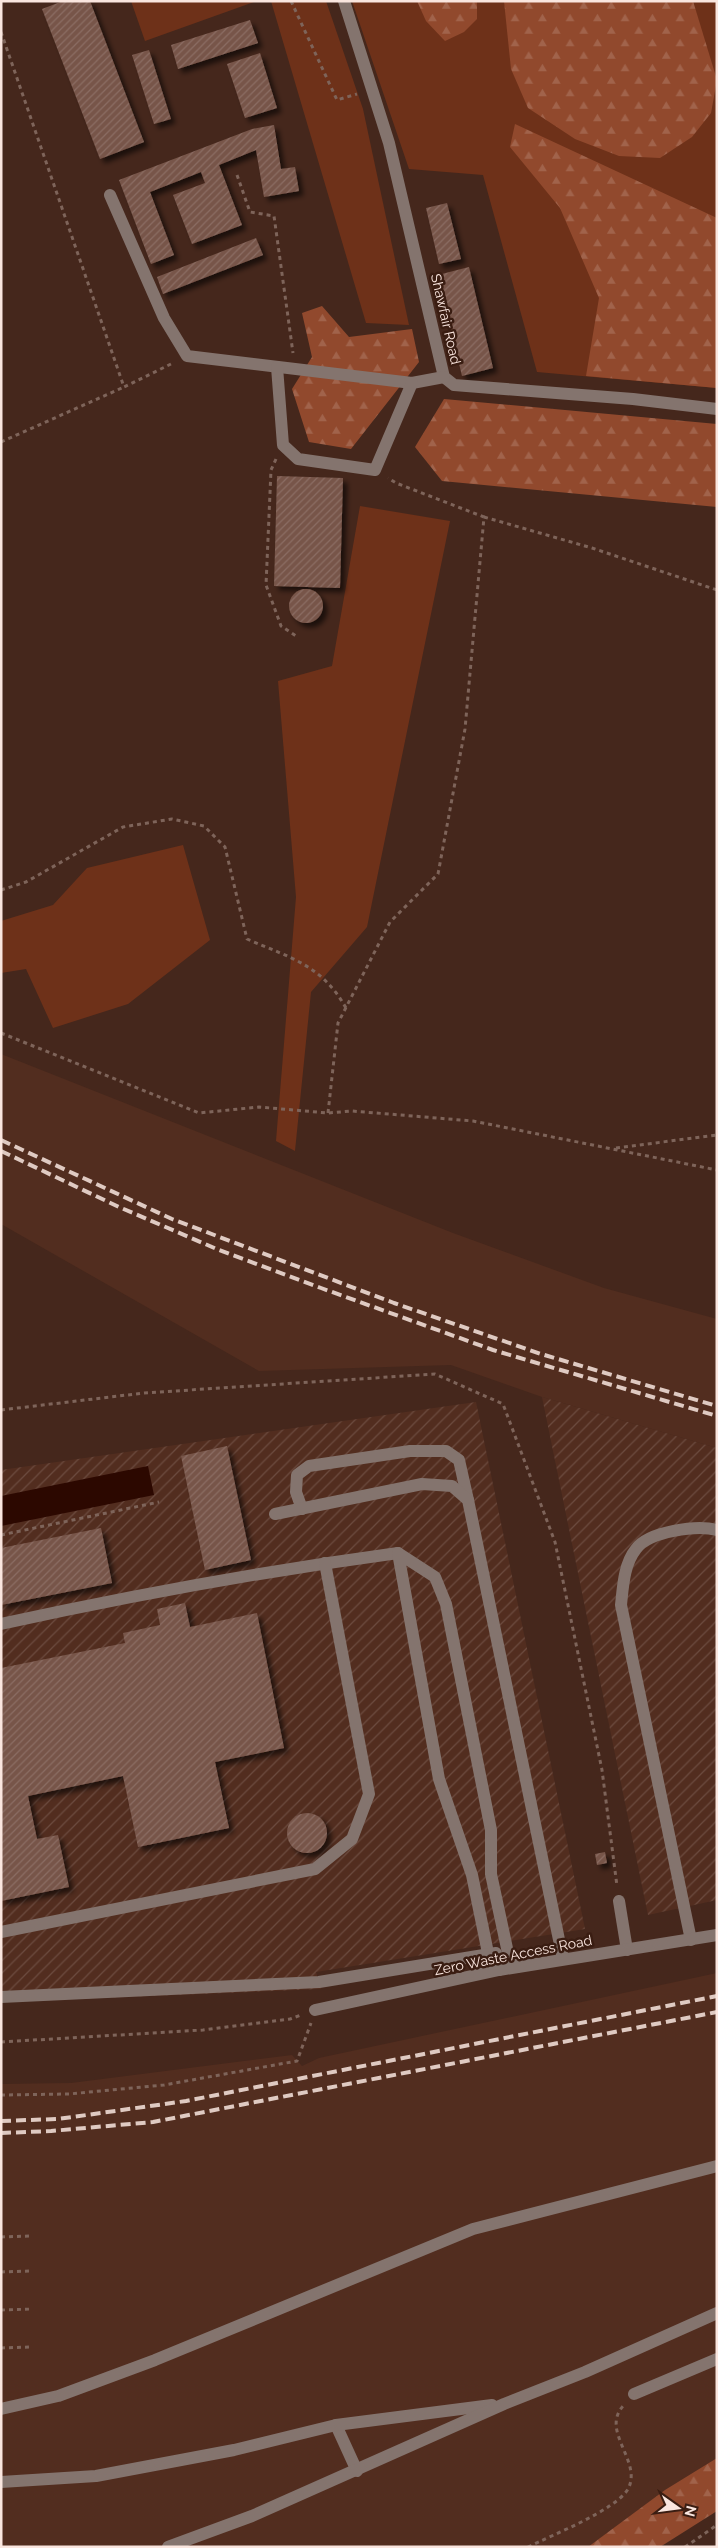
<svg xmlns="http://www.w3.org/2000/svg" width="718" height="2548" viewBox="0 0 718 2548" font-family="Raleway,sans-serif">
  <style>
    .built { fill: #522d1f }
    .industrial { fill: url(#industrial-furrows) }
    .grass { fill: #6e3119 }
    .forest { fill: url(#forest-firs) }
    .water { fill: #2c0800 }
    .building { fill: url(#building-hatch); filter: url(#shadow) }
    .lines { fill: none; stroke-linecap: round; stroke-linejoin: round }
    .path { stroke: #7e645a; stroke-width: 3; stroke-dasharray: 4 4; stroke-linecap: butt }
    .minor { stroke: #84746e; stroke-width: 12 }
    .rail { stroke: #dfcac2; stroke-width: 4; stroke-dasharray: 10 5; stroke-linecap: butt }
    .labels { text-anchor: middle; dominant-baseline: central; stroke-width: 5; stroke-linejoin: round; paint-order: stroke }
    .street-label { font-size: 14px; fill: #fae6df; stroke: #3a1d12 }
  </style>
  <defs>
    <pattern id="industrial-furrows" width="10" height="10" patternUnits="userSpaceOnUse" patternTransform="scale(1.25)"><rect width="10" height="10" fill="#522d1f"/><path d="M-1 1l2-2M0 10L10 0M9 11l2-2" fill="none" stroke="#6c4b3f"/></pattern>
    <pattern id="forest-firs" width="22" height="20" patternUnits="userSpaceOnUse" patternTransform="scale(1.25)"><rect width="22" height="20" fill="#91492d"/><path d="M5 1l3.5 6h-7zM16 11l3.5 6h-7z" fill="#a1634b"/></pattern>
    <pattern id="building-hatch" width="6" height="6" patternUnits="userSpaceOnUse" patternTransform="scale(1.25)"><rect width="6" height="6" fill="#775549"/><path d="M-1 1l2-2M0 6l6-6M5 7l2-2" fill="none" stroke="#8b6d63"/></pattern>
    <filter id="shadow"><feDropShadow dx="4.5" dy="4.5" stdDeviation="2.5" flood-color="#0009"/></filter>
  </defs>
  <rect width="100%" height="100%" fill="#45271c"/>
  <g class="built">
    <polygon points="1,1054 453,1233 604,1288 717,1319 717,1448 542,1397 451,1365 259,1371 1,1224"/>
    <polygon points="717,1973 717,2498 639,2547 1,2547 1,2084 71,2083 292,2055 302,2066 319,2058"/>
  </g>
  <g class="industrial">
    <polygon points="542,1397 717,1448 717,1900 648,1915"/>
    <polygon points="476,1402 585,1929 316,1972 321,1989 1,2002 1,1470"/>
  </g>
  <g class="grass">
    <polygon points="131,1 257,1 145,41"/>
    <polygon points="271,1 326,1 363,109 409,325 366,323"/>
    <polygon points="352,1 717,1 717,388 537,372 483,175 409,169"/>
    <polygon points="360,506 450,521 367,927 311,992 295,1151 276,1141 296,897 278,681 332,666"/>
    <polygon points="183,845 210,940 128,1004 53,1028 26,969 1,973 1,921 53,905 87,868"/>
  </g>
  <g class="forest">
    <polygon points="417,1 477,1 477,19 464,32 445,41 426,21"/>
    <polygon points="504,1 693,1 717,80 711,113 692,137 660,158 619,156 575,139 528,108 511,69"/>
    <polygon points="515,124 717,218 717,388 586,376 599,298 560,208 510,147"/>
    <polygon points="322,306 349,337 412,329 419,362 351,449 309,442 292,389 312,357 302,313"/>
    <polygon points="444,399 717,424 717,507 442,481 415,447"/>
    <polygon points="717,2458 717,2511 660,2547 588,2547 665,2490"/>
  </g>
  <polygon class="water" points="148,1466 154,1495 1,1526 1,1496"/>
  <g class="building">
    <polygon points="63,1 90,1 144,142 100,159 42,9"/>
    <polygon points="250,20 258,43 178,69 171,45"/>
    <polygon points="149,50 171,119 154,124 132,55"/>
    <polygon points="260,53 277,108 245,118 227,64"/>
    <polygon points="274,125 281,169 295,167 299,191 264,197 256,150 219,165 242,225 192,244 173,195 205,183 201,172 150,192 174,255 151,264 119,180 252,129"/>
    <polygon points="447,203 461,259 439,264 426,208"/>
    <polygon points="256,238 263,255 163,294 157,277"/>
    <polygon points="469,267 493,368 462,376 438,275"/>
    <polygon points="277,476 343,478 340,588 274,586"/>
    <circle cx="306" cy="606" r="17"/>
    <polygon points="227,1446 251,1560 205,1570 181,1456"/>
    <polygon points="101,1528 112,1583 1,1605 1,1548"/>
    <polygon points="185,1603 190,1627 257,1613 284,1748 215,1762 229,1828 138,1847 123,1776 28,1796 37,1839 58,1835 69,1887 1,1901 1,1668 125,1643 123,1633 160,1625 157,1609"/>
    <circle cx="307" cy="1833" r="20"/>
    <polygon points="605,1852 607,1863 597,1865 595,1854"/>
  </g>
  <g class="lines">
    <g class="path">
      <polyline points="291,1 337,100 357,94"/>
      <polyline points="1,32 124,387 173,363"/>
      <polyline points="237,175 250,212 274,216 293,353"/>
      <polyline points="1,442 124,387"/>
      <polyline points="276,459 271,470 266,585 281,626 296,636"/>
      <polyline points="484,517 592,548 717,590"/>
      <path d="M1 890 26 882 123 827 172 819 204 826 225 847 247 939C290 958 321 964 346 1008"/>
      <polyline points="1,1033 199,1113 259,1107 328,1113 352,1111 473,1121 717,1170"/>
      <polyline points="328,1113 338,1023 390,922 438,874 465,729 484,517 396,483 388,478"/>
      <polyline points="616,1148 717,1135"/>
      <polyline points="1,1410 144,1393 435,1374 503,1404 555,1542 602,1770 617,1886"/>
      <polyline points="1,1535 159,1502"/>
      <polyline points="1,2042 203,2030 290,2019 301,2015"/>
      <polyline points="1,2095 69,2094 164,2085 297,2061 311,2023"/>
      <polyline points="1,2237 29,2236"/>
      <polyline points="1,2272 30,2271"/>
      <polyline points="1,2310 33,2309"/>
      <polyline points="1,2348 30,2347"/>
      <path d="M528 2547C552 2535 616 2510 628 2489 643 2461 599 2431 624 2405"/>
      <polyline points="685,2547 717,2525"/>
    </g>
    <g class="minor">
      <polyline points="344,1 389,143 444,377 454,385 633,399 717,409"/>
      <polyline points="110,195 164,318 187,356 412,383 444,377"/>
      <polyline points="277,367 283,445 298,459 375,470 412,383"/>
      <polyline points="302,1509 296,1492 297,1475 309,1466 410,1451 446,1451 459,1460 468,1500"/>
      <polyline points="275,1514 422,1484 452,1486 468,1500 563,1959"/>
      <path d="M1 1624C133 1595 265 1571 398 1553"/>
      <polyline points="619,1901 627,1950"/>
      <polyline points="1,1932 315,1869 352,1839 369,1794 325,1563"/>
      <path d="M691 1940 621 1605C623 1586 624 1564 636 1549 649 1531 697 1525 717 1530"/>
      <polyline points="499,1970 488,1953 472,1875 439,1779 398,1553 435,1577 446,1604 491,1830 491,1874 508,1953 517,1967"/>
      <polyline points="1,1997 319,1982 496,1953"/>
      <polyline points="315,2010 499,1970 717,1935"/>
      <polyline points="634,2394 717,2359"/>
      <polyline points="1,2409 58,2396 155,2360 473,2229 717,2166"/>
      <polyline points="336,2425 357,2471"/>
      <polyline points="1,2482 96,2476 234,2450 336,2425 492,2405"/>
      <polyline points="168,2547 252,2516 504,2404 585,2372 717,2313"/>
    </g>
    <g class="rail">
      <polyline points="1,1140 172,1219 394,1303 541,1354 717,1406"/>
      <polyline points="1,1151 119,1207 219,1250 321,1288 493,1350 717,1416"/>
      <polyline points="1,2121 58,2119 186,2101 717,1996"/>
      <polyline points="1,2133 51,2131 153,2122 717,2012"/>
    </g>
  </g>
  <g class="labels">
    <g class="street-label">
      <text transform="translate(446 319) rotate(77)">Shawfair Road</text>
      <text transform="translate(513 1955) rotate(-11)">Zero Waste Access Road</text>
    </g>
  </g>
  <rect width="718" height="2548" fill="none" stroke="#fae6df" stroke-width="5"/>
  <g transform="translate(678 2508) rotate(104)" stroke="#3a1d12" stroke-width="4" paint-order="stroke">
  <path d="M0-4L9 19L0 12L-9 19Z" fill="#fae6df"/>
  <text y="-8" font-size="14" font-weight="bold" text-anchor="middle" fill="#fae6df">N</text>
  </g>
</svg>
